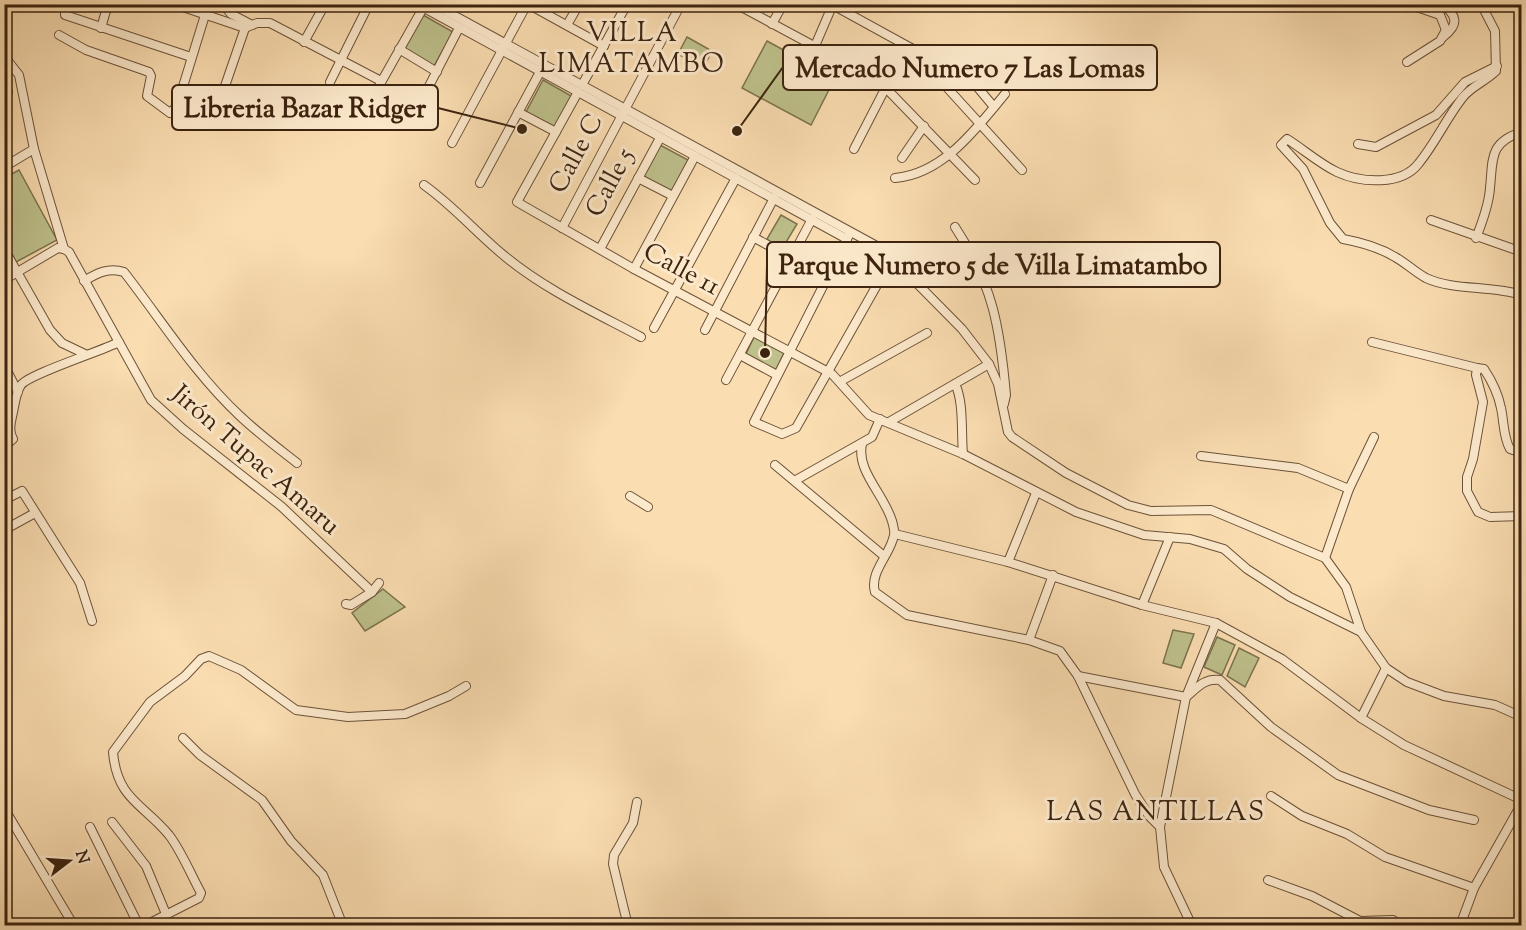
<svg xmlns="http://www.w3.org/2000/svg" width="1526" height="930" viewBox="0 0 1526 930" font-family="'Sorts Mill Goudy',serif">
  <style>
    .park { fill: #bec18c; stroke: #7d724e; stroke-width: 1.5 }
    .lines { fill: none; stroke-linecap: round; stroke-linejoin: round }
    .street-casing { stroke: #6c5238; stroke-width: 10 }
    .street { stroke: #fce9cc; stroke-width: 8 }
    .labels { text-anchor: middle; dominant-baseline: central; stroke-width: 6; stroke-linejoin: round; paint-order: stroke }
    .street-label { font-size: 26px; fill: #3c230f; stroke: #fce9cc }
    .neighbourhood-label { font-size: 27px; letter-spacing: 1.5px; fill: #3c230f; stroke: #fce9cc }
    .leader { fill: none; stroke: #3c230f; stroke-width: 2 }
    .callout-dot { fill: #3c230f; stroke: #fce9cc; stroke-width: 2 }
    .callout { fill: #fce9cc; stroke: #3c230f; stroke-width: 2 }
    .callout-label { font-size: 27px; text-anchor: middle; font-weight: bold; fill: #3c230f }
  </style>
  <rect width="100%" height="100%" fill="#faddb1"/>
  <filter id="stains"><feTurbulence type="fractalNoise" baseFrequency=".00333" numOctaves="4"/><feColorMatrix values="0 0 0 0 .2 0 0 0 0 .09 0 0 0 0 .02 0 0 0 .5 -.17"/></filter>
  <radialGradient id="worn" r=".72"><stop offset=".6" stop-color="#630" stop-opacity="0"/><stop offset="1" stop-color="#630" stop-opacity=".3"/></radialGradient>
  <g class="park">
    <polygon points="423,15 453,32 434,66 404,50"/>
    <polygon points="687,37 712,51 703,68 678,54"/>
    <polygon points="767,41 835,78 811,125 742,88"/>
    <polygon points="543,80 573,97 555,130 525,114"/>
    <polygon points="660,145 688,160 672,192 643,176"/>
    <polygon points="19,170 57,240 16,262 5,240 4,178"/>
    <polygon points="781,215 797,224 782,249 767,239"/>
    <polygon points="754,337 784,353 776,370 746,354"/>
    <polygon points="383,589 405,607 365,631 352,613"/>
    <polygon points="1173,630 1194,634 1181,668 1163,663"/>
    <polygon points="1217,637 1235,645 1222,675 1204,667"/>
    <polygon points="1239,648 1259,658 1245,687 1227,676"/>
  </g>
  <g class="lines">
    <g class="street-casing">
      <g id="street">
        <polyline points="65,4 65,15 191,57"/>
        <polyline points="174,4 245,28 257,23 270,23 381,81"/>
        <polyline points="223,4 231,14 252,25"/>
        <polyline points="417,4 847,239"/>
        <polyline points="433,4 884,250 962,329 989,364 998,384 1008,432 1012,437 1066,473 1128,505 1151,511 1211,510 1325,558 1346,587 1361,632"/>
        <polyline points="528,4 604,46"/>
        <polyline points="736,4 879,81 975,180"/>
        <polyline points="831,4 911,48 1022,170"/>
        <path d="M1441 4C1458 15 1459 25 1443 37"/>
        <path d="M1481 4 1495 31 1496 71C1486 81 1472 86 1463 97 1447 117 1436 142 1419 163 1402 186 1361 183 1337 172 1320 164 1303 149 1287 139L1281 145 1303 169 1330 223 1343 239C1360 242 1380 248 1395 257 1406 263 1415 272 1426 278 1454 291 1491 285 1522 295"/>
        <polyline points="772,24 783,4"/>
        <polyline points="567,25 579,4"/>
        <polyline points="101,28 108,4"/>
        <polyline points="59,35 86,50 149,72 151,76 147,96 170,113 177,106 205,15"/>
        <polyline points="304,42 325,4"/>
        <polyline points="815,46 833,4"/>
        <polyline points="399,49 437,72"/>
        <polyline points="4,56 19,75 34,149 64,249 69,252 151,400 183,429 282,507 372,592"/>
        <polyline points="954,59 994,107"/>
        <polyline points="1407,62 1440,41 1446,30 1440,15 1408,4"/>
        <polyline points="330,82 369,4"/>
        <polyline points="582,85 627,4"/>
        <polyline points="578,92 517,202 634,269 832,374 869,415 963,454 1076,512 1144,535 1190,539 1224,549 1247,569 1290,597 1361,632 1386,668 1407,682 1444,696 1495,705 1522,717"/>
        <polyline points="375,93 423,8"/>
        <polyline points="4,94 8,92"/>
        <polyline points="316,97 342,109"/>
        <polyline points="177,106 210,118 215,115 245,28"/>
        <polyline points="518,112 556,132"/>
        <polyline points="412,119 459,28"/>
        <polyline points="452,143 527,4"/>
        <polyline points="1358,144 1376,147 1436,115 1465,82 1497,66"/>
        <polyline points="854,149 886,87 904,63 911,48"/>
        <polyline points="902,158 924,126"/>
        <polyline points="4,167 34,149"/>
        <polyline points="638,178 673,196"/>
        <path d="M895 178C943 174 976 129 1005 94"/>
        <polyline points="480,183 540,72"/>
        <path d="M424 185C455 207 478 235 507 258 546 290 596 313 641 337"/>
        <polyline points="1431,220 1522,252"/>
        <path d="M955 227C993 285 1000 327 1006 395L1004 404"/>
        <polyline points="562,228 681,4"/>
        <polyline points="849,235 754,422 782,434 796,428 877,285"/>
        <polyline points="753,237 826,277"/>
        <path d="M1476 238C1482 223 1489 204 1490 188 1493 159 1489 142 1522 132"/>
        <polyline points="4,249 50,330 62,343 85,354"/>
        <polyline points="600,249 660,138"/>
        <polyline points="634,269 695,156"/>
        <polyline points="4,280 58,248 64,249"/>
        <path d="M84 281C97 273 109 267 124 272 162 321 195 374 240 416 258 433 278 448 297 463"/>
        <polyline points="654,328 736,178"/>
        <polyline points="705,330 774,198"/>
        <polyline points="1372,342 1477,368"/>
        <polyline points="740,355 777,375"/>
        <polyline points="4,365 18,392"/>
        <polyline points="726,380 812,219"/>
        <polyline points="841,381 927,333"/>
        <path d="M955 384C964 401 961 433 963 454"/>
        <polyline points="889,422 989,364"/>
        <path d="M862 444C856 471 884 494 892 521 893 525 895 531 894 535 891 554 869 572 875 592L907 615 1029 640 1060 651 1078 676 1135 794 1149 816 1160 827 1164 867 1192 926"/>
        <path d="M4 447 13 439C8 430 11 422 13 412 15 403 16 392 21 385 29 374 102 351 119 342"/>
        <path d="M1522 453 1510 449C1503 437 1504 421 1501 408 1498 393 1492 381 1484 369L1477 368 1476 375 1483 402 1473 459 1467 477V491L1478 512 1490 517 1522 516"/>
        <polyline points="1201,456 1298,468 1349,489"/>
        <polyline points="775,465 884,556"/>
        <polyline points="796,480 872,437 880,419"/>
        <polyline points="630,496 648,507"/>
        <polyline points="4,500 22,491 80,583 92,621"/>
        <polyline points="4,530 35,513"/>
        <polyline points="895,534 1008,562 1142,605 1216,623 1282,659 1361,718 1404,745 1522,800"/>
        <polyline points="1325,558 1349,489 1374,437"/>
        <polyline points="1008,562 1036,493"/>
        <polyline points="346,604 351,605 372,592 379,583"/>
        <polyline points="1142,605 1170,537"/>
        <polyline points="1029,640 1053,575"/>
        <path d="M1078 676 1186 697C1197 688 1204 678 1220 680L1271 727 1338 775 1429 810 1474 820"/>
        <polyline points="1361,718 1386,668"/>
        <polyline points="183,738 200,755 262,800 291,841 323,875 343,926"/>
        <polyline points="1271,796 1302,816 1347,834 1385,857 1474,888"/>
        <polyline points="4,808 74,926"/>
        <polyline points="112,822 146,866 166,914"/>
        <polyline points="90,827 139,926"/>
        <polyline points="1160,827 1186,697 1216,623"/>
        <polyline points="1268,880 1312,896 1360,921 1393,920 1401,926"/>
        <polyline points="4,917 9,926"/>
        <path d="M144 926 199 898 201 893C191 875 182 852 169 835 144 804 117 800 113 752L150 702 185 676 201 659 209 656 241 670 296 710 348 717 405 714 449 696 466 686"/>
        <polyline points="628,926 613,864 614,855 633,823 637,802"/>
        <polyline points="1460,926 1474,888 1522,803"/>
      </g>
    </g>
    <use href="#street" class="street"/>
  </g>
  <g class="labels">
    <g class="street-label">
      <text transform="translate(577 154) rotate(-62)">Calle C</text>
      <text transform="translate(611 183) rotate(-62)">Calle 5</text>
      <text transform="translate(681 270) rotate(28)">Calle 11</text>
      <text transform="translate(255 461) rotate(41)">Jirón Tupac Amaru</text>
    </g>
    <g class="neighbourhood-label">
      <text x="632" y="34">VILLA<tspan x="632" dy="31">LIMATAMBO</tspan></text>
      <text x="1156" y="813">LAS ANTILLAS</text>
    </g>
  </g>
  <path class="leader" d="M737 131L783 67M522 129L438 108M765 353L767 265"/>
  <g class="callout-dot">
    <circle cx="737" cy="131" r="6"/>
    <circle cx="522" cy="129" r="6"/>
    <circle cx="765" cy="353" r="6"/>
  </g>
  <g class="callout">
    <rect x="783" y="45" width="374" height="45" rx="6"/>
    <rect x="172" y="85" width="266" height="45" rx="6"/>
    <rect x="767" y="242" width="453" height="45" rx="6"/>
  </g>
  <g class="callout-label">
    <text x="970" y="77">Mercado Numero 7 Las Lomas</text>
    <text x="305" y="117">Libreria Bazar Ridger</text>
    <text x="993" y="274">Parque Numero 5 de Villa Limatambo</text>
  </g>
  <rect width="1526" height="930" fill="none" stroke="#faddb1" stroke-width="24"/>
  <rect x="6" y="6" width="1514" height="918" fill="none" stroke="#3c230f" stroke-width="3"/>
  <rect x="12" y="12" width="1502" height="906" fill="none" stroke="#3c230f" stroke-width="1.5"/>
  <g transform="translate(69 861) rotate(73)" stroke="#fce9cc" stroke-width="4.5" paint-order="stroke">
  <path d="M0-4.5L10 22L0 15L-10 22Z" fill="#3c230f"/>
  <text y="-9" font-size="16" font-weight="bold" text-anchor="middle" fill="#3c230f">N</text>
  </g>
  <rect width="100%" height="100%" filter="url(#stains)"/>
  <rect width="100%" height="100%" fill="url(#worn)"/>
</svg>
